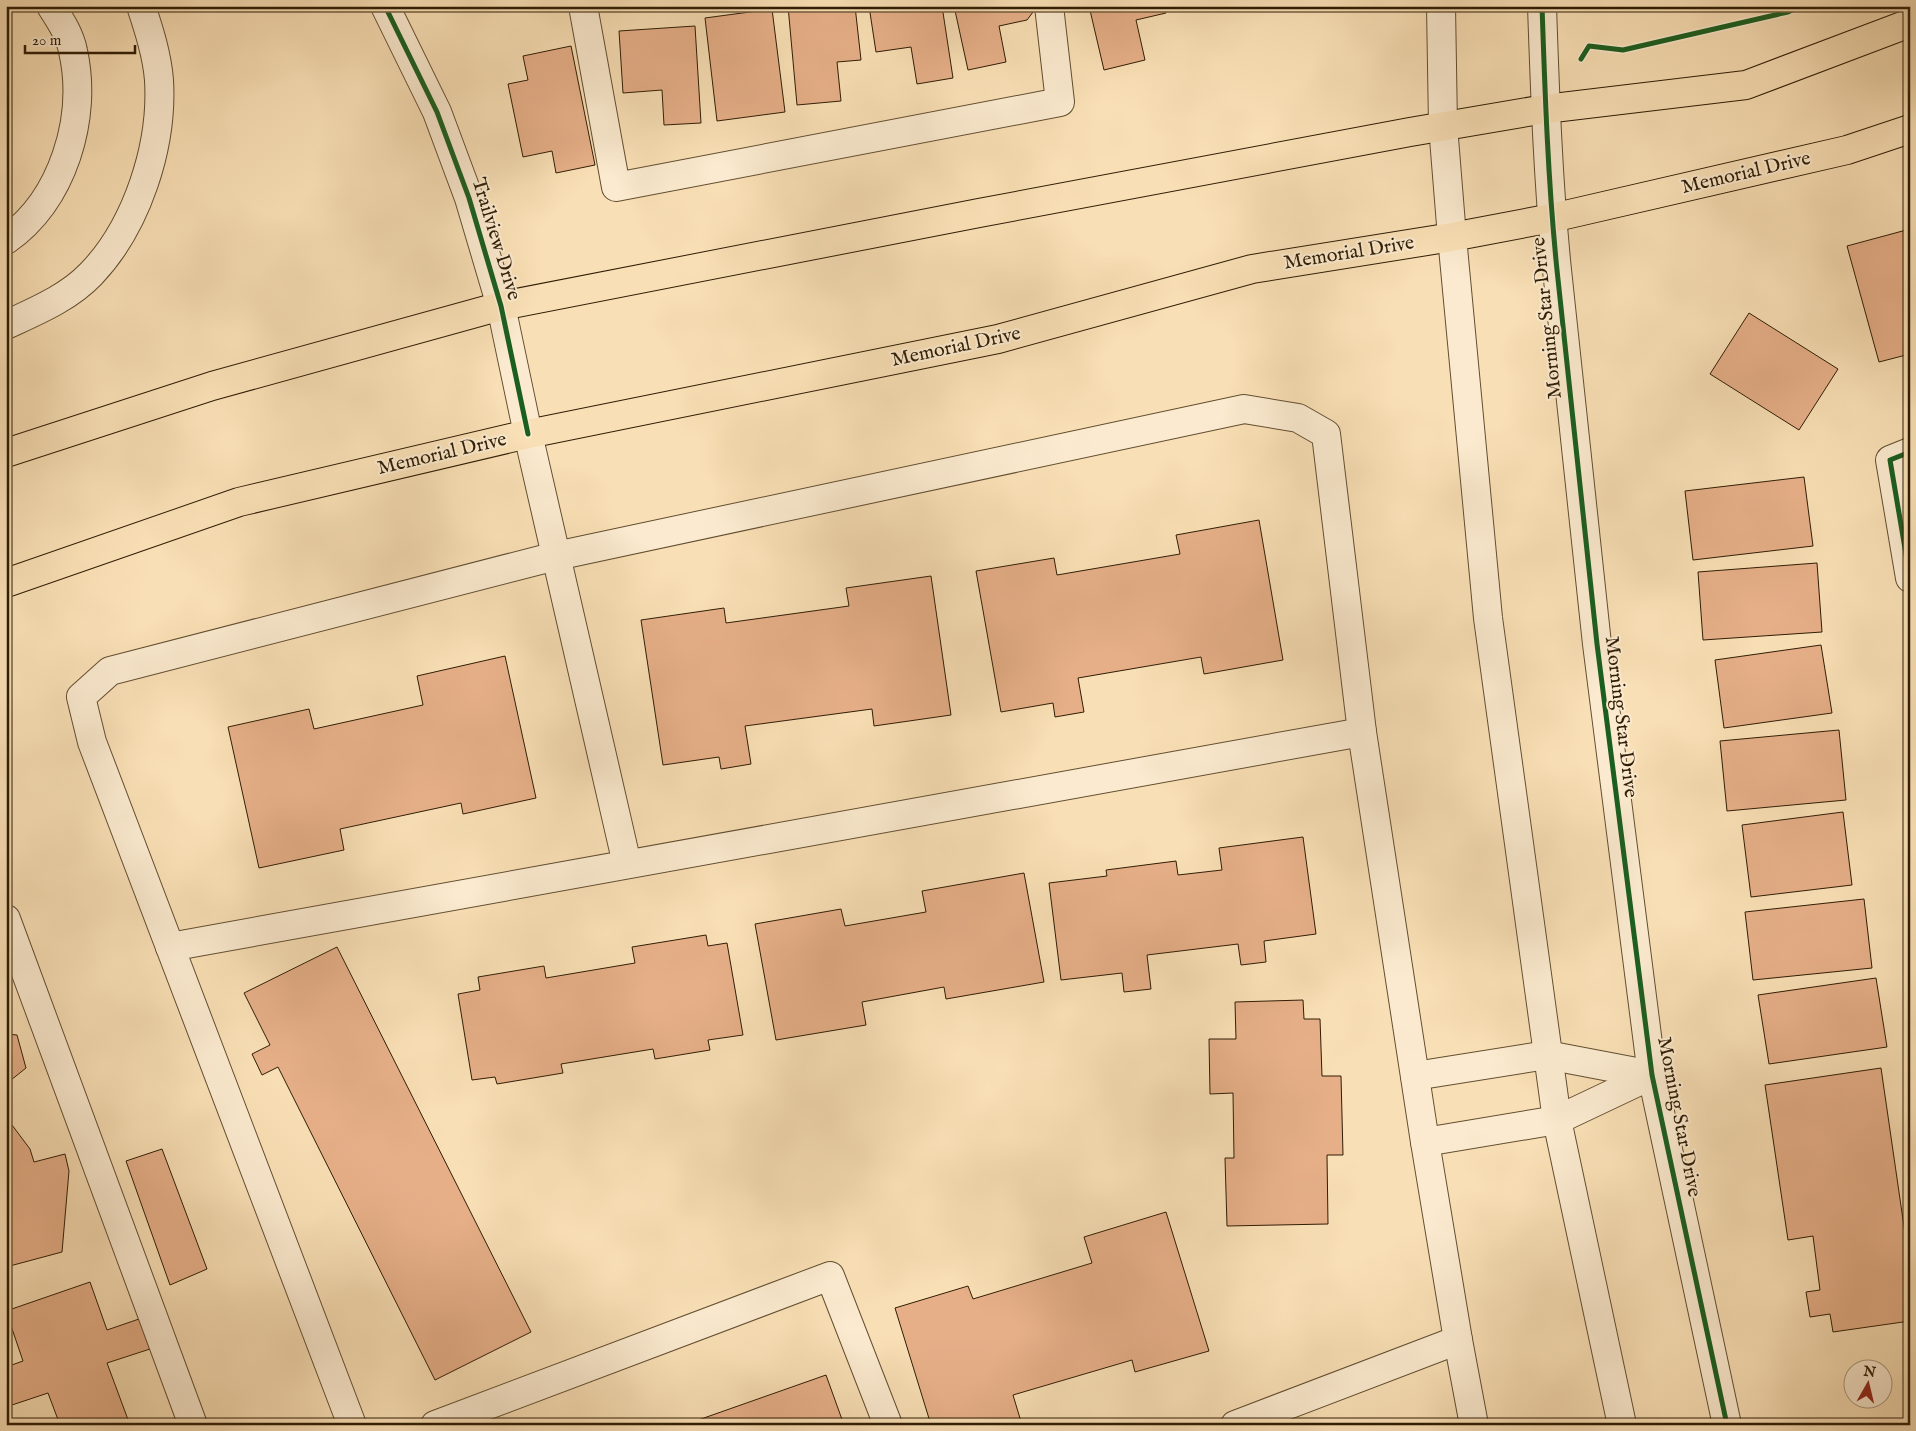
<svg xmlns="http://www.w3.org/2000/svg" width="1916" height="1431" viewBox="0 0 1916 1431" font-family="'IM FELL English',serif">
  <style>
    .building { fill: #e6af88; stroke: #2f1d05 }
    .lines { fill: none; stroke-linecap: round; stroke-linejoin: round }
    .minor-casing { stroke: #624e31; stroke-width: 30 }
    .major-casing { stroke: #2f1d05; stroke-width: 30 }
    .minor { stroke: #fbeacf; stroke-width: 28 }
    .major { stroke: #f9dfb5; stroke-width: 28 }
    .cycleway-casing { stroke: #fbeacf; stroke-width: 8 }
    .cycleway { stroke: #1b5e20; stroke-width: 5 }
    .labels { text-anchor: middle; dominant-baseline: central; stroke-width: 4; stroke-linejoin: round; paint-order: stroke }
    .street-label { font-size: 20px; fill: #2f1d05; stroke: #fbeacf }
  </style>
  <rect width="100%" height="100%" fill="#f9dfb5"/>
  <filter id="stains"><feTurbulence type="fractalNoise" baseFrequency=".004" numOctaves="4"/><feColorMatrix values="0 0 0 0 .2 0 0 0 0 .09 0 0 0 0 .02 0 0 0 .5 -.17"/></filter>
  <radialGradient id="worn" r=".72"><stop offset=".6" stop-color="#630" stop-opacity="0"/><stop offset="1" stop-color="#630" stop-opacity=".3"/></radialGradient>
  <g class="building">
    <polygon points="788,6 855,6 861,60 837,62 841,101 797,105"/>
    <polygon points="869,6 942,6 953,78 917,84 911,47 876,52"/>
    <polygon points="954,6 1032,6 1033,12 1027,20 999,26 1006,62 968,70"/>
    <polygon points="1089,6 1164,6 1166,13 1136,20 1145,60 1104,70"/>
    <polygon points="772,9 785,112 717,121 705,18"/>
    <polygon points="695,26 701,123 664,125 662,90 623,93 619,31"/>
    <polygon points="571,46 595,165 556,173 552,151 523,157 508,84 528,80 523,56"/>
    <polygon points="1910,229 1910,354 1879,362 1847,246"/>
    <polygon points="1749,313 1838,369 1799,430 1710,374"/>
    <polygon points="1804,477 1813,546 1693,560 1685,491"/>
    <polygon points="1259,520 1283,660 1204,674 1201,657 1078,678 1084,712 1055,717 1053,703 1001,712 976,571 1054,558 1057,575 1180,554 1176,535"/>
    <polygon points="1817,563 1822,632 1703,640 1698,572"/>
    <polygon points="931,576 951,715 874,726 872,709 745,726 751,764 721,769 719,757 663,765 641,620 724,608 726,623 849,606 846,588"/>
    <polygon points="1821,645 1832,713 1724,728 1715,660"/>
    <polygon points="505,656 536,798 463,814 461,803 340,829 344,850 259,868 228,727 309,709 314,729 423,705 417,676"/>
    <polygon points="1839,730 1846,800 1727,811 1720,741"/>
    <polygon points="1843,812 1852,885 1751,897 1742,825"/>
    <polygon points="1303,837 1316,934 1264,941 1266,962 1241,965 1238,944 1147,955 1151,989 1124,992 1122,973 1061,980 1049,883 1107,876 1106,870 1176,861 1178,875 1222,870 1219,848"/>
    <polygon points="1024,873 1044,982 946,999 944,987 862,1002 866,1025 776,1040 755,924 841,909 845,926 926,912 922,891"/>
    <polygon points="1864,899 1872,968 1753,980 1745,912"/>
    <polygon points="706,935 708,946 727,943 743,1035 708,1040 710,1050 655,1059 653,1049 561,1064 563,1073 497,1084 495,1077 472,1080 458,994 480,990 478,977 544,966 546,978 635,963 632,947"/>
    <polygon points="337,947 531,1332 435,1380 278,1067 262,1075 252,1054 270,1045 244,993"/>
    <polygon points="1876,978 1887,1047 1769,1064 1758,995"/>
    <polygon points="1303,1000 1304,1019 1320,1019 1322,1076 1341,1076 1343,1155 1327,1155 1328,1224 1227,1226 1225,1158 1234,1158 1233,1093 1210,1094 1209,1039 1236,1039 1235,1002"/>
    <polygon points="6,1034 17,1035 26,1068 6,1084"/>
    <polygon points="1881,1068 1910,1268 1910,1321 1833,1332 1830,1314 1810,1317 1806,1292 1820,1290 1813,1236 1788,1240 1765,1085"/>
    <polygon points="6,1085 11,1104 9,1121 30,1149 34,1162 65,1154 69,1171 62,1252 6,1267"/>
    <polygon points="162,1149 207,1269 170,1285 126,1161"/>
    <polygon points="1166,1212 1209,1351 1135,1372 1132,1360 1013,1395 1022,1425 931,1425 895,1308 968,1286 973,1299 1092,1263 1084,1237"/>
    <polygon points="90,1282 107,1330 139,1319 150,1349 107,1363 130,1425 60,1425 48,1393 6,1407 6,1367 23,1361 6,1311"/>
    <polygon points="826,1375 844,1425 684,1425"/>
  </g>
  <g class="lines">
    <g class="minor-casing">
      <g id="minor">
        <polyline points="385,6 437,112 469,198 501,306 528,434 627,864"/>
        <polyline points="583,6 616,187 1060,102 1049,6"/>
        <polyline points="1441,6 1443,126 1452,237 1488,618 1557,1120 1622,1425"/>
        <path d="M1542 6C1545 94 1548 182 1557 270L1597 644 1652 1075 1727 1425"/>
        <path d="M6 240C63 200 88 118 73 51 70 35 60 20 51 6"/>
        <path d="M6 325C36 311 68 298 91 274 137 226 163 146 159 80 157 55 149 30 141 6"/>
        <polyline points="1910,452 1890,460 1910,578"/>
        <polyline points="6,919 193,1425"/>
        <polyline points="170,947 1362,732"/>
        <polyline points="1415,1076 1547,1055 1652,1075"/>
        <polyline points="1425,1142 1557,1120 1652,1075"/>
        <polyline points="352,1425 92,742 81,697 110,671 556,556 1244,409 1298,418 1326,434 1362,732 1425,1142 1458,1340 1474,1425"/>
        <polyline points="435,1425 830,1276 888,1425"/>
        <polyline points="1235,1425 1458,1340"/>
      </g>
    </g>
    <g class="major-casing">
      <g id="major">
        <polyline points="6,453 212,386 501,306 979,213 1410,132 1545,109 1746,85 1910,23"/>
        <polyline points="6,583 239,502 528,434 998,339 1252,269 1452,237 1552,218 1847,150 1910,129"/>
      </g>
    </g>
    <use href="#minor" class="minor"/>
    <use href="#major" class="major"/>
    <g class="cycleway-casing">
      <g id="cycleway">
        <polyline points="385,6 437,112 469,198 501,306 528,434"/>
        <path d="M1542 6C1545 94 1548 182 1557 270L1597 644 1652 1075 1727 1425"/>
        <polyline points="1581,59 1589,46 1623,50 1788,12 1801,6"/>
        <polyline points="1910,452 1890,460 1910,578"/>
      </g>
    </g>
    <use href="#cycleway" class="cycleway"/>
  </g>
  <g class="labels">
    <g class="street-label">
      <text transform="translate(1746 173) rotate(-13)">Memorial Drive</text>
      <text transform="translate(496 239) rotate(73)">Trailview Drive</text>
      <text transform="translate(1349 253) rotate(-9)">Memorial Drive</text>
      <text transform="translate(1547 318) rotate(-96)">Morning Star Drive</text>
      <text transform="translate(956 347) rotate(-12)">Memorial Drive</text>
      <text transform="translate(442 454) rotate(-13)">Memorial Drive</text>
      <text transform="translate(1621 717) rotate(83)">Morning Star Drive</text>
      <text transform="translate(1679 1117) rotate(79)">Morning Star Drive</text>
    </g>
  </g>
  <rect width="1916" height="1431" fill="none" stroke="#f9dfb5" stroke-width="25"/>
  <rect x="8" y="8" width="1901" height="1416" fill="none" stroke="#2f1d05" stroke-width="2.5"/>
  <rect x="12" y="12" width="1891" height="1406" fill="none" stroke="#2f1d05"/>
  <g transform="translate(1868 1384) rotate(8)"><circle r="24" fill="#fbeacf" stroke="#a9987e"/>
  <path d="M0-4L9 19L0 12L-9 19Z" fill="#8f2418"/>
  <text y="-8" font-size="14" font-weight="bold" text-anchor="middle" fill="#2f1d05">N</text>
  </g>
  <path d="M25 45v8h110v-8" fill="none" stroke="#2f1d05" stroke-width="2.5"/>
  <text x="32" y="45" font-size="15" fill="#2f1d05" stroke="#fbeacf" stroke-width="4" paint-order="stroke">20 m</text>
  <rect width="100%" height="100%" filter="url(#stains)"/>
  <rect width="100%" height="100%" fill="url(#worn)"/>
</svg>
